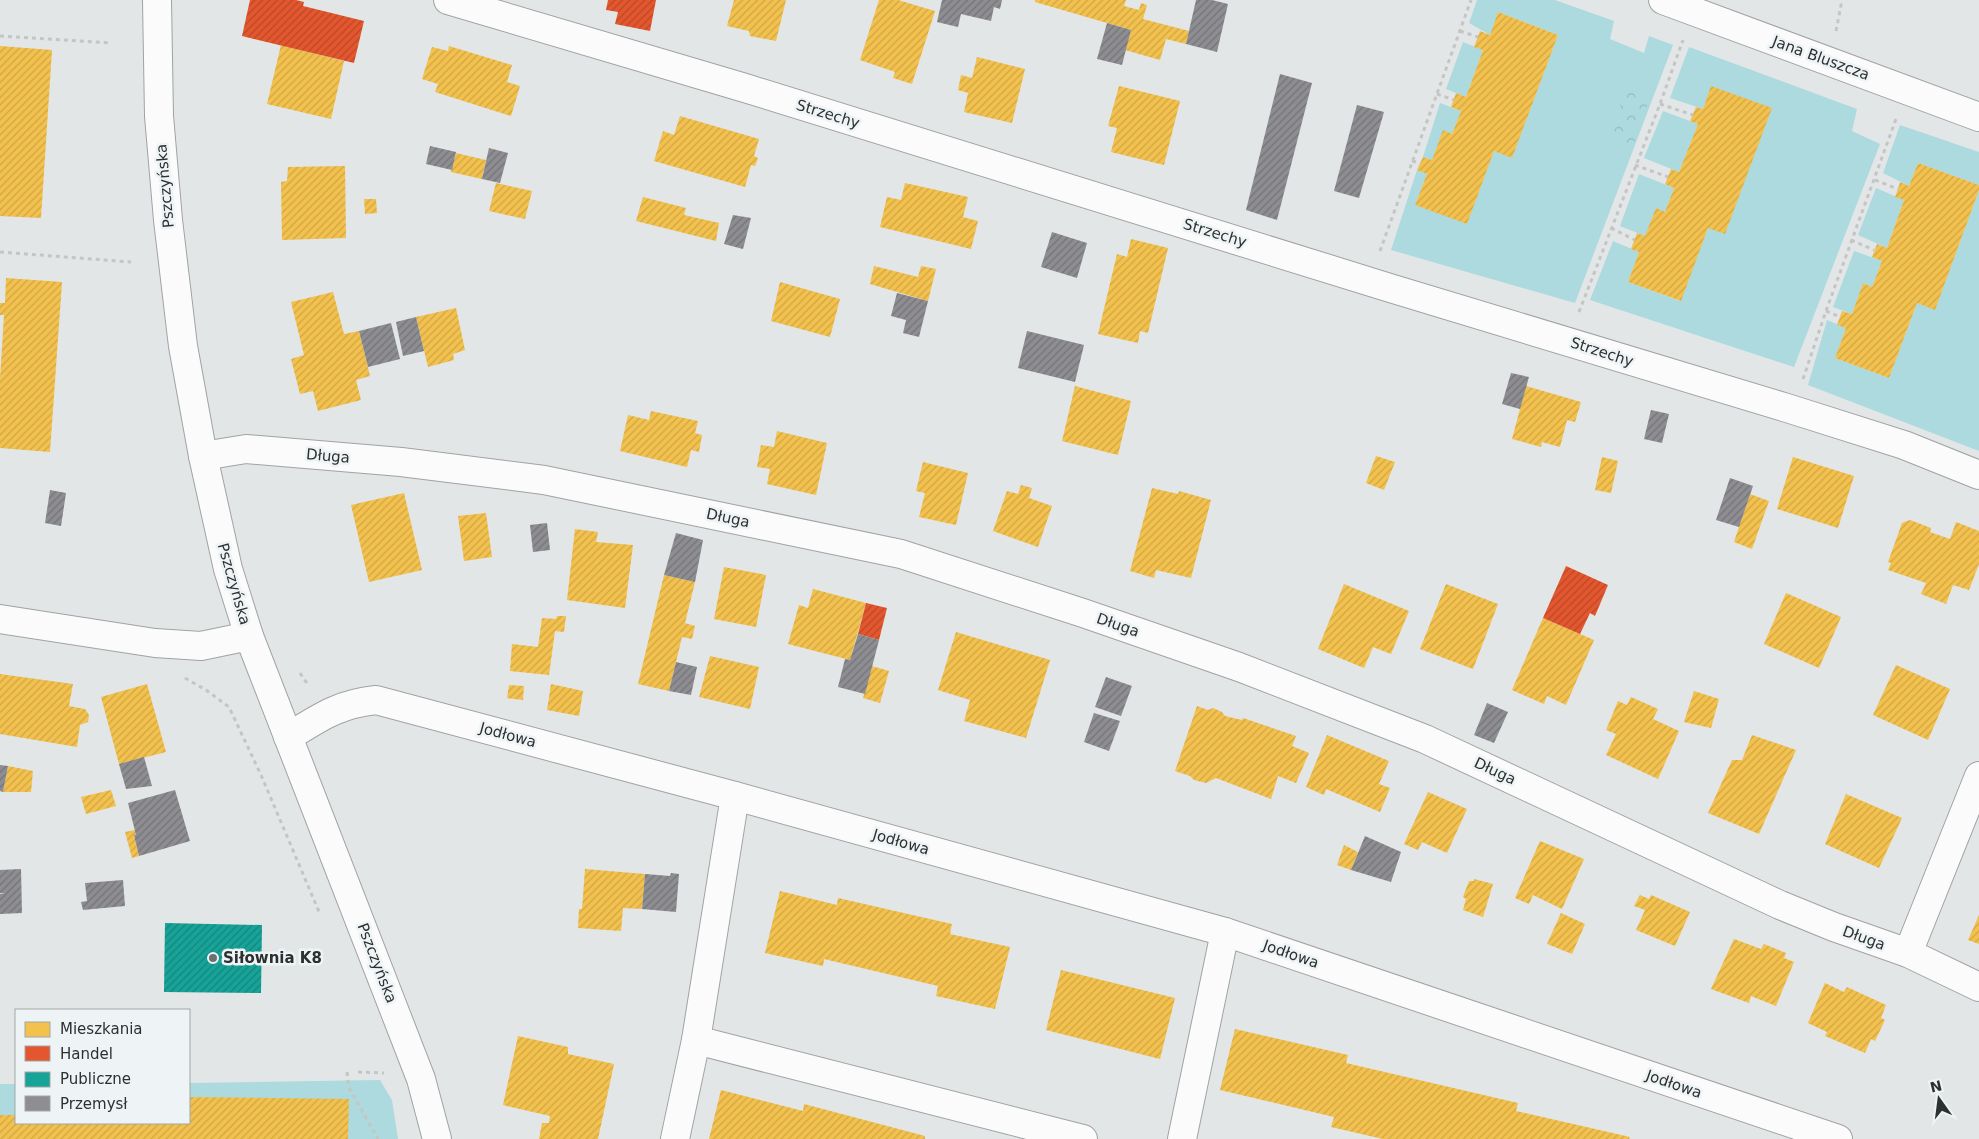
<svg xmlns="http://www.w3.org/2000/svg" width="1979" height="1139" viewBox="0 0 1979 1139" font-family="'DejaVu Sans',sans-serif">
  <style>
    .green { fill: #acdade }
    .forest { fill: url(#forest-crowns) }
    .homes { fill: url(#homes-hatch) }
    .shops { fill: url(#shops-hatch) }
    .public { fill: url(#public-hatch) }
    .industry { fill: url(#industry-hatch) }
    .lines { fill: none; stroke-linecap: round; stroke-linejoin: round }
    .minor-casing { stroke: #a1a3a3; stroke-width: 30 }
    .tertiary-casing { stroke: #a1a3a3; stroke-width: 30 }
    .path { stroke: #c5c5c5; stroke-width: 3; stroke-dasharray: 4 4; stroke-linecap: butt }
    .minor { stroke: #fbfbfb; stroke-width: 28 }
    .tertiary { stroke: #fbfbfb; stroke-width: 28 }
    .poi-dot { fill: #6c7070; stroke: #eef4f5; stroke-width: 2 }
    .labels { text-anchor: middle; dominant-baseline: central; stroke-width: 5; stroke-linejoin: round; paint-order: stroke }
    .street-label { font-size: 15px; fill: #2d3030; stroke: #eef4f5 }
    .poi-label { font-size: 15px; font-weight: bold; fill: #2d3030; stroke: #eef4f5; text-anchor: start }
  </style>
  <defs>
    <pattern id="forest-crowns" width="20" height="18" patternUnits="userSpaceOnUse" patternTransform="scale(1.25)"><rect width="20" height="18" fill="#acdade"/><path d="M2 6a3 3 0 1 1 6 0M12 15a3 3 0 1 1 6 0" fill="none" stroke="#94bbbf"/></pattern>
    <pattern id="homes-hatch" width="6" height="6" patternUnits="userSpaceOnUse" patternTransform="scale(1.25)"><rect width="6" height="6" fill="#f2c14e"/><path d="M-1 1l2-2M0 6l6-6M5 7l2-2" fill="none" stroke="#d0a644"/></pattern>
    <pattern id="shops-hatch" width="6" height="6" patternUnits="userSpaceOnUse" patternTransform="scale(1.25)"><rect width="6" height="6" fill="#e4572e"/><path d="M-1 1l2-2M0 6l6-6M5 7l2-2" fill="none" stroke="#b94828"/></pattern>
    <pattern id="public-hatch" width="6" height="6" patternUnits="userSpaceOnUse" patternTransform="scale(1.25)"><rect width="6" height="6" fill="#17a398"/><path d="M-1 1l2-2M0 6l6-6M5 7l2-2" fill="none" stroke="#15857c"/></pattern>
    <pattern id="industry-hatch" width="6" height="6" patternUnits="userSpaceOnUse" patternTransform="scale(1.25)"><rect width="6" height="6" fill="#8d8d92"/><path d="M-1 1l2-2M0 6l6-6M5 7l2-2" fill="none" stroke="#747478"/></pattern>
  </defs>
  <rect width="100%" height="100%" fill="#e2e6e6"/>
  <g class="green">
    <polygon points="1477,0 1555,0 1614,21 1610,39 1644,53 1649,36 1673,45 1575,303 1391,250 1417,170 1427,174 1415,205 1467,223 1494,151 1512,157 1558,35 1498,12 1490,35 1469,23"/>
    <polygon points="1463,42 1483,50 1466,97 1446,89"/>
    <polygon points="1689,47 1857,109 1852,131 1880,144 1794,367 1590,300 1613,241 1639,252 1628,282 1680,301 1708,228 1711,87 1703,109 1670,98"/>
    <polygon points="1440,103 1461,111 1452,134 1443,131 1432,160 1423,157"/>
    <polygon points="1663,111 1698,124 1679,172 1644,158"/>
    <polygon points="1900,125 1979,152 1979,185 1918,163 1909,186 1883,173"/>
    <polygon points="1639,174 1674,188 1665,212 1656,209 1645,236 1620,226"/>
    <polygon points="1876,188 1904,200 1887,248 1858,235"/>
    <polygon points="1979,190 1979,451 1808,385 1827,320 1846,328 1835,358 1889,378 1917,303 1935,309"/>
    <polygon points="1854,251 1882,261 1872,287 1863,283 1852,314 1833,307"/>
    <polygon points="380,1080 392,1100 398,1139 0,1139 0,1084 16,1084 16,1123 189,1123 189,1083"/>
  </g>
  <polygon class="forest" points="1626,89 1650,98 1633,146 1609,138"/>
  <g class="homes">
    <polygon points="734,0 786,0 776,41 750,36 749,31 727,26"/>
    <polygon points="879,0 898,0 935,11 912,84 893,78 895,72 860,60"/>
    <polygon points="1035,0 1126,0 1124,6 1139,10 1141,3 1147,5 1143,19 1189,31 1186,44 1166,39 1160,60 1125,50 1131,30 1035,2"/>
    <polygon points="1498,12 1558,35 1512,158 1494,151 1467,224 1415,205 1427,174 1417,170 1423,157 1432,160 1443,130 1452,134 1461,111 1451,107 1456,93 1466,97 1483,50 1474,47 1480,31 1490,35"/>
    <polygon points="281,45 344,61 331,119 267,104"/>
    <polygon points="0,46 52,50 41,218 0,216"/>
    <polygon points="449,46 512,65 507,82 520,86 511,116 435,92 438,84 422,79 432,47 448,51"/>
    <polygon points="977,57 1025,69 1012,123 964,112 968,93 958,90 961,75 972,78"/>
    <polygon points="1119,86 1180,101 1164,165 1111,152 1117,128 1108,126"/>
    <polygon points="1711,86 1772,108 1725,234 1708,228 1681,301 1628,282 1639,252 1631,249 1637,233 1645,236 1656,208 1665,212 1674,188 1665,184 1671,169 1679,172 1698,124 1690,121 1696,107 1703,109"/>
    <polygon points="680,116 759,139 754,156 758,158 755,166 751,165 745,187 654,161 663,131 674,135"/>
    <polygon points="456,153 486,160 482,179 451,172"/>
    <polygon points="1918,163 1979,185 1979,190 1935,310 1917,303 1889,378 1835,358 1846,328 1837,325 1842,311 1852,314 1863,283 1872,287 1882,261 1872,257 1877,244 1887,248 1904,200 1895,197 1898,189 1900,182 1909,186"/>
    <polygon points="345,166 346,238 282,240 281,182 287,181 288,167"/>
    <polygon points="496,183 532,191 525,219 489,211"/>
    <polygon points="905,183 968,197 963,217 978,221 971,249 880,227 887,197 901,200"/>
    <polygon points="643,197 686,208 684,215 719,223 716,241 636,221"/>
    <polygon points="364,199 376,199 377,213 365,214"/>
    <polygon points="1131,239 1168,248 1148,333 1140,331 1138,343 1098,334 1117,254 1127,257"/>
    <polygon points="874,266 918,277 921,266 936,269 928,301 870,284"/>
    <polygon points="6,278 62,282 50,452 0,448 0,379 4,315 0,315 0,303 5,303"/>
    <polygon points="780,282 840,299 830,337 771,321"/>
    <polygon points="333,292 344,334 359,331 370,376 356,380 361,400 318,411 313,391 300,394 291,359 304,355 291,302"/>
    <polygon points="456,308 465,350 453,354 454,360 428,367 416,317"/>
    <polygon points="1075,386 1131,401 1118,455 1062,441"/>
    <polygon points="1526,386 1581,402 1575,422 1567,420 1560,447 1542,442 1541,447 1512,439"/>
    <polygon points="651,411 698,421 695,433 702,435 699,452 691,450 687,467 620,451 628,415 649,420"/>
    <polygon points="777,431 827,443 816,495 767,484 770,469 757,467 761,445 774,447"/>
    <polygon points="1376,456 1395,462 1384,490 1366,483"/>
    <polygon points="1602,457 1618,461 1611,493 1595,490"/>
    <polygon points="1793,457 1854,476 1838,528 1777,509"/>
    <polygon points="923,462 968,473 956,525 919,517 925,493 916,491"/>
    <polygon points="1021,485 1032,488 1029,498 1052,506 1038,547 993,531 1007,491 1018,494"/>
    <polygon points="1152,488 1178,494 1179,491 1211,500 1191,578 1156,570 1154,578 1130,571"/>
    <polygon points="404,493 422,570 369,582 351,505"/>
    <polygon points="1750,494 1769,501 1752,549 1734,542"/>
    <polygon points="486,513 492,557 464,561 458,516"/>
    <polygon points="1910,520 1931,528 1930,532 1950,539 1956,522 1979,531 1979,564 1969,590 1953,585 1946,604 1921,594 1926,583 1888,570 1891,563 1888,562 1902,523"/>
    <polygon points="575,529 598,532 596,542 633,545 625,608 567,600"/>
    <polygon points="724,567 766,575 756,627 714,619"/>
    <polygon points="664,575 695,582 685,623 695,626 692,639 682,637 669,691 638,684"/>
    <polygon points="1344,584 1409,611 1391,654 1373,647 1364,668 1318,649"/>
    <polygon points="1446,584 1498,604 1473,669 1420,649"/>
    <polygon points="813,589 866,603 850,660 788,644 799,605 808,608"/>
    <polygon points="1786,593 1841,617 1819,668 1764,644"/>
    <polygon points="557,616 566,616 564,632 555,631 549,675 510,671 512,644 538,647 542,618 556,619"/>
    <polygon points="1543,618 1594,640 1566,705 1547,696 1544,704 1512,690"/>
    <polygon points="956,632 1050,660 1026,738 964,721 970,700 938,690"/>
    <polygon points="710,656 759,667 750,709 699,697"/>
    <polygon points="1896,665 1950,689 1928,740 1873,715"/>
    <polygon points="872,666 889,671 880,703 863,698"/>
    <polygon points="0,674 73,684 69,706 85,709 89,715 88,722 80,725 77,747 0,734"/>
    <polygon points="147,684 166,752 119,764 101,697"/>
    <polygon points="551,684 583,691 579,716 547,710"/>
    <polygon points="509,685 524,686 523,700 507,698"/>
    <polygon points="1694,691 1719,699 1711,728 1684,722"/>
    <polygon points="1631,697 1658,709 1653,719 1679,731 1658,779 1606,755 1616,734 1606,730 1618,701 1627,705"/>
    <polygon points="1197,706 1208,710 1213,708 1222,712 1225,716 1242,720 1243,718 1296,736 1292,746 1309,753 1296,783 1278,776 1271,799 1216,778 1206,783 1194,780 1190,776 1175,771"/>
    <polygon points="1327,735 1389,761 1379,784 1390,788 1380,812 1326,789 1324,795 1306,787"/>
    <polygon points="1752,735 1796,750 1759,834 1708,813 1732,760 1742,760"/>
    <polygon points="8,766 33,771 31,792 3,792"/>
    <polygon points="111,790 116,806 86,814 81,797"/>
    <polygon points="1428,792 1467,809 1447,853 1422,842 1418,850 1404,844"/>
    <polygon points="1846,794 1902,818 1879,868 1825,844"/>
    <polygon points="135,830 136,835 134,835 139,856 132,858 125,832"/>
    <polygon points="1540,841 1584,859 1562,909 1533,895 1529,904 1515,898"/>
    <polygon points="1344,845 1358,852 1351,870 1337,865"/>
    <polygon points="585,869 645,874 642,909 623,908 621,931 578,928 579,909 582,909"/>
    <polygon points="1474,879 1493,884 1483,917 1463,910 1466,899 1463,897 1469,881 1474,881"/>
    <polygon points="780,891 837,905 838,898 952,924 950,934 1010,947 995,1009 936,996 938,986 824,959 823,966 765,953"/>
    <polygon points="1640,895 1649,899 1651,895 1690,912 1675,946 1636,930 1645,910 1634,906"/>
    <polygon points="1561,913 1585,924 1572,954 1547,944"/>
    <polygon points="1979,915 1979,944 1968,940"/>
    <polygon points="1734,939 1761,949 1764,944 1786,953 1784,958 1794,962 1776,1006 1751,996 1749,1003 1711,989"/>
    <polygon points="1061,970 1175,998 1160,1059 1046,1030"/>
    <polygon points="1825,983 1844,992 1847,987 1886,1005 1881,1018 1885,1020 1875,1041 1871,1039 1865,1053 1825,1036 1827,1032 1808,1023"/>
    <polygon points="1235,1029 1348,1055 1346,1063 1518,1103 1516,1111 1630,1137 1629,1139 1383,1139 1331,1127 1334,1117 1220,1090"/>
    <polygon points="518,1036 568,1047 568,1054 614,1064 598,1139 539,1139 542,1123 549,1123 550,1116 503,1105"/>
    <polygon points="721,1090 803,1111 804,1104 925,1136 925,1139 709,1139"/>
    <polygon points="189,1097 349,1099 348,1139 0,1139 0,1115 16,1115 16,1123 189,1123"/>
  </g>
  <g class="shops">
    <polygon points="250,0 296,0 304,2 303,6 364,21 354,63 242,36"/>
    <polygon points="608,0 656,0 650,31 615,24 618,12 606,10"/>
    <polygon points="1566,566 1608,585 1595,616 1590,613 1580,634 1543,618"/>
    <polygon points="866,603 887,608 879,640 858,634"/>
  </g>
  <polygon class="public" points="165,923 262,925 261,993 164,992"/>
  <g class="industry">
    <polygon points="942,0 1002,0 1000,9 994,7 991,21 961,14 958,27 937,22"/>
    <polygon points="1196,0 1212,0 1228,4 1217,52 1186,44"/>
    <polygon points="1107,23 1131,30 1122,65 1097,59"/>
    <polygon points="1280,74 1312,83 1277,220 1246,210"/>
    <polygon points="1357,105 1384,112 1359,198 1334,191"/>
    <polygon points="430,146 456,152 452,170 426,164"/>
    <polygon points="489,148 508,153 500,183 482,179"/>
    <polygon points="733,215 751,218 743,249 724,244"/>
    <polygon points="1052,232 1087,243 1077,278 1041,267"/>
    <polygon points="897,293 928,301 919,337 903,333 906,320 891,316"/>
    <polygon points="416,317 424,351 403,356 396,322"/>
    <polygon points="391,323 400,359 368,367 359,331"/>
    <polygon points="1027,331 1084,345 1075,382 1018,368"/>
    <polygon points="1511,373 1529,377 1520,409 1502,404"/>
    <polygon points="1651,410 1669,414 1662,443 1644,439"/>
    <polygon points="1730,478 1753,486 1739,527 1716,520"/>
    <polygon points="50,490 66,493 61,526 45,523"/>
    <polygon points="547,523 550,550 533,552 530,525"/>
    <polygon points="676,533 703,540 695,582 664,575"/>
    <polygon points="858,634 879,640 865,694 838,687 845,659 850,660"/>
    <polygon points="676,662 697,667 691,695 669,691"/>
    <polygon points="1106,677 1132,686 1121,716 1095,707"/>
    <polygon points="1487,703 1508,712 1494,743 1474,735"/>
    <polygon points="1094,713 1120,721 1109,751 1084,742"/>
    <polygon points="144,757 152,786 126,789 119,764"/>
    <polygon points="0,765 8,766 3,792 0,791"/>
    <polygon points="175,790 190,841 139,856 134,835 136,835 128,803"/>
    <polygon points="1365,836 1401,852 1391,882 1351,870"/>
    <polygon points="21,869 22,913 0,914 0,894 5,894 0,893 0,870"/>
    <polygon points="671,873 679,874 676,912 642,909 645,874 670,876"/>
    <polygon points="123,880 125,906 83,910 81,902 87,901 85,883"/>
  </g>
  <g class="lines">
    <g class="minor-casing">
      <g id="minor">
        <polyline points="448,0 745,88 1390,288 1787,408 1904,445 1979,475"/>
        <polyline points="1663,0 1979,117"/>
        <polyline points="203,456 246,449 401,462 544,480 901,554 1083,613 1239,667 1425,739 1780,905 1834,927 1908,953 1979,987"/>
        <path d="M288 737C319 718 338 704 376 700L735 796 1225 932 1838 1139"/>
        <polyline points="1908,953 1979,776"/>
        <polyline points="696,1040 1083,1139"/>
        <polyline points="675,1139 696,1040 735,796"/>
        <polyline points="1182,1139 1225,932"/>
      </g>
    </g>
    <g class="tertiary-casing">
      <g id="tertiary">
        <polyline points="157,0 159,116 168,220 183,346 203,456 228,569 249,636 421,1079 437,1139"/>
        <polyline points="0,619 155,643 201,646 249,636"/>
      </g>
    </g>
    <g class="path">
      <polyline points="1460,31 1478,37"/>
      <polyline points="1836,31 1842,0"/>
      <polyline points="0,36 110,43"/>
      <polyline points="1437,94 1454,100"/>
      <polyline points="1660,104 1693,115"/>
      <polyline points="1412,161 1420,163"/>
      <polyline points="1635,165 1668,177"/>
      <polyline points="1875,180 1898,189"/>
      <polyline points="1611,228 1635,240"/>
      <polyline points="1851,240 1874,250"/>
      <polyline points="1380,251 1471,0"/>
      <polyline points="0,252 131,262"/>
      <polyline points="1826,311 1840,317"/>
      <polyline points="1579,312 1660,104 1683,40"/>
      <polyline points="1803,379 1826,311 1896,119"/>
      <polyline points="300,673 309,686"/>
      <polyline points="185,678 206,690 229,707 261,775 320,914"/>
      <polyline points="347,1072 349,1088 378,1139"/>
      <polyline points="358,1072 384,1073"/>
    </g>
    <use href="#minor" class="minor"/>
    <use href="#tertiary" class="tertiary"/>
  </g>
  <circle class="poi-dot" cx="213" cy="958" r="5"/>
  <g class="labels">
    <g class="street-label">
      <text transform="translate(1821 58) rotate(20)">Jana Bluszcza</text>
      <text transform="translate(828 114) rotate(17)">Strzechy</text>
      <text transform="translate(165 186) rotate(-95)">Pszczyńska</text>
      <text transform="translate(1215 233) rotate(17)">Strzechy</text>
      <text transform="translate(1602 352) rotate(18)">Strzechy</text>
      <text transform="translate(328 456) rotate(5)">Długa</text>
      <text transform="translate(728 518) rotate(12)">Długa</text>
      <text transform="translate(234 584) rotate(74)">Pszczyńska</text>
      <text transform="translate(1118 625) rotate(19)">Długa</text>
      <text transform="translate(508 735) rotate(15)">Jodłowa</text>
      <text transform="translate(1495 771) rotate(25)">Długa</text>
      <text transform="translate(901 842) rotate(16)">Jodłowa</text>
      <text transform="translate(1864 938) rotate(20)">Długa</text>
      <text transform="translate(1291 954) rotate(19)">Jodłowa</text>
      <text transform="translate(377 963) rotate(69)">Pszczyńska</text>
      <text transform="translate(1674 1084) rotate(19)">Jodłowa</text>
    </g>
    <g class="poi-label">
      <text x="223" y="958">Siłownia K8</text>
    </g>
  </g>
  <rect x="15" y="1009" width="175" height="115" fill="#eef4f5" stroke="#a1a6a6"/>
  <rect x="25" y="1022" width="25" height="15" fill="#f2c14e" stroke="#a1a6a6"/>
  <text x="60" y="1034" font-size="15" fill="#2d3030">Mieszkania</text>
  <rect x="25" y="1046" width="25" height="15" fill="#e4572e" stroke="#a1a6a6"/>
  <text x="60" y="1059" font-size="15" fill="#2d3030">Handel</text>
  <rect x="25" y="1072" width="25" height="15" fill="#17a398" stroke="#a1a6a6"/>
  <text x="60" y="1084" font-size="15" fill="#2d3030">Publiczne</text>
  <rect x="25" y="1096" width="25" height="15" fill="#8d8d92" stroke="#a1a6a6"/>
  <text x="60" y="1109" font-size="15" fill="#2d3030">Przemysł</text>
  <g transform="translate(1939 1099) rotate(346)" stroke="#eef4f5" stroke-width="4" paint-order="stroke">
  <path d="M0-4L9 19L0 12L-9 19Z" fill="#2d3030"/>
  <text y="-8" font-size="14" font-weight="bold" text-anchor="middle" fill="#2d3030">N</text>
  </g>
</svg>
